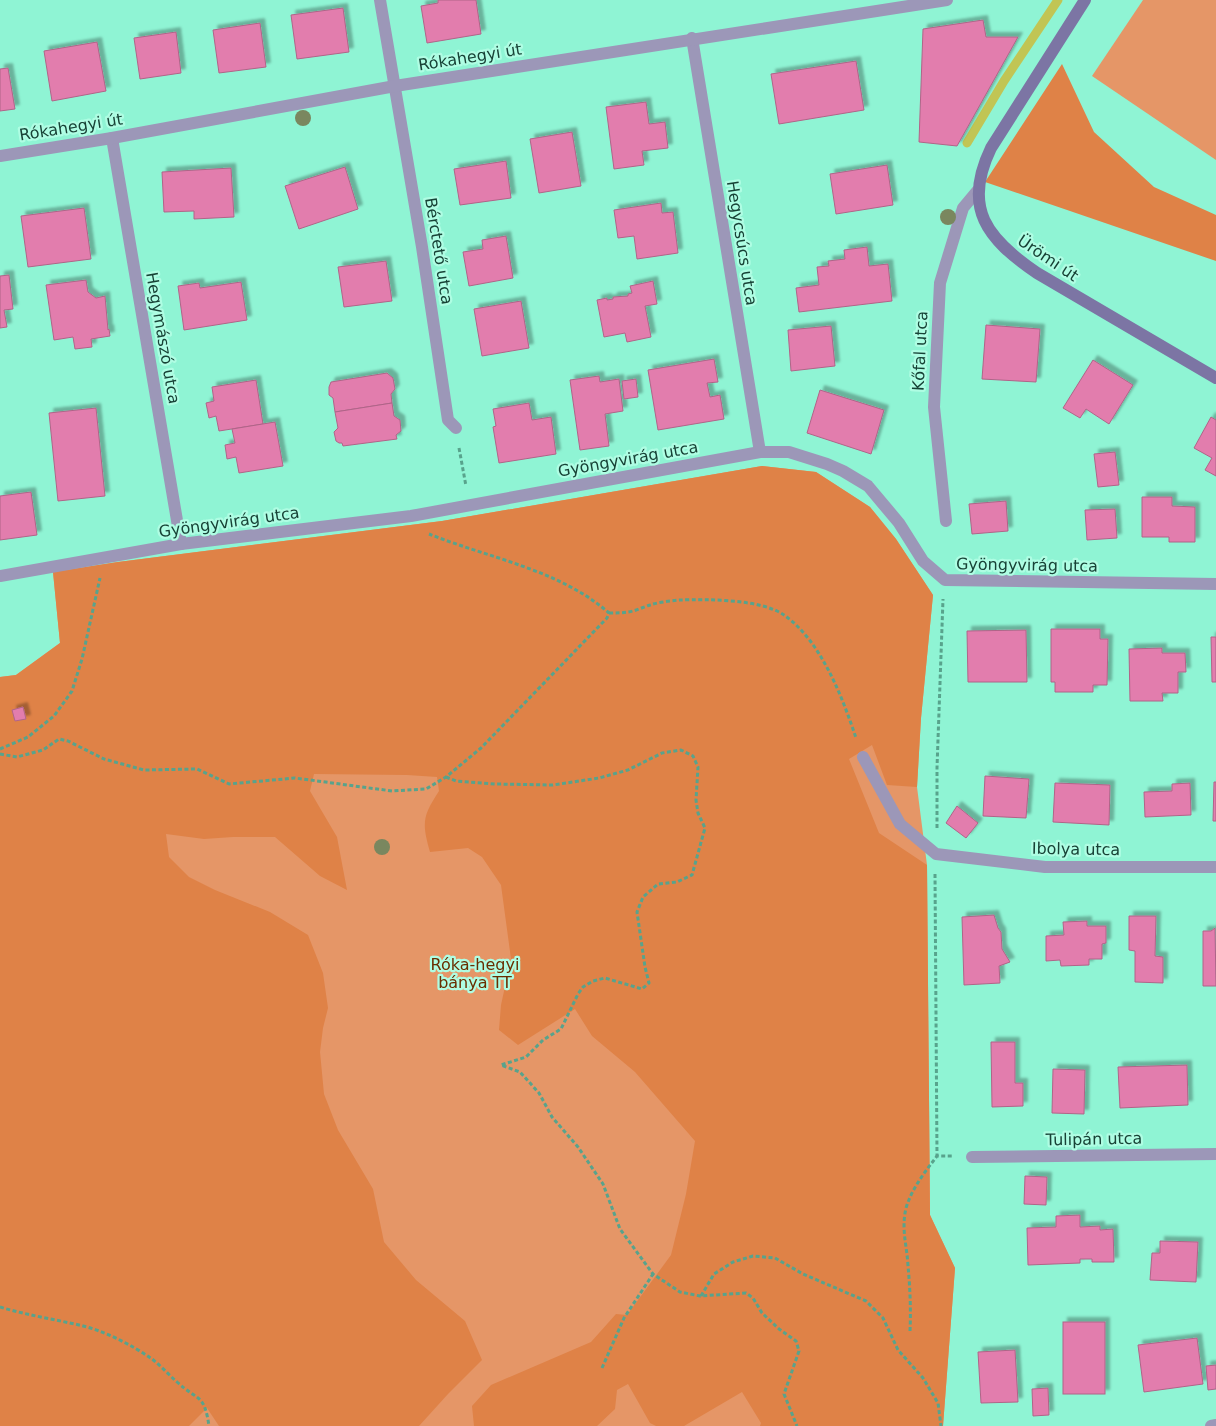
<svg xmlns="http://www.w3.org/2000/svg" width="1216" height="1426" viewBox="0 0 1216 1426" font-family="'DejaVu Sans',sans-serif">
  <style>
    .green { fill: #e59667 }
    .forest { fill: #df8247 }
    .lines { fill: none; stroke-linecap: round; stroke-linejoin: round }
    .stream { stroke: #c1c554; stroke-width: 9 }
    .building { fill: #e27dad; stroke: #b06488; filter: url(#shadow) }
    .path { stroke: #58a38c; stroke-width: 3; stroke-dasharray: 4 2.5; stroke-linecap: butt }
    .street { stroke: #9c97b8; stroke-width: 12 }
    .secondary { stroke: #7c75a4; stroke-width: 12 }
    .tree { fill: #7a875f }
    .labels { text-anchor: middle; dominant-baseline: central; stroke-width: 4.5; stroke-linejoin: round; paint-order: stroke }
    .street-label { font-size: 16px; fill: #174236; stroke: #affde3 }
    .park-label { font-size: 16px; fill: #692e00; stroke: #affde3 }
  </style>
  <defs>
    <filter id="shadow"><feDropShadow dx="4.5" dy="-4.5" stdDeviation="1" flood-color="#0004"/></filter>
  </defs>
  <rect width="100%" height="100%" fill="#8ff4d4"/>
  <g class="green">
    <polygon points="1143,0 1216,0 1216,160 1092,76"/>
    <polygon points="762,466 816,472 870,507 896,539 933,595 921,718 917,787 927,865 930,1215 955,1268 943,1426 0,1426 0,677 16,675 60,643 53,572 118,562 442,521"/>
  </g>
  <g class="forest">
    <polygon points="1062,64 1094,132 1154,187 1216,215 1216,261 985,182"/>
    <path d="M762 466 816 472 870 507 896 539 933 595 921 718 917 787 887 785 872 745 849 759 879 833 927 865 930 1215 955 1268 943 1426H760L761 1423 742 1392 684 1426H656L650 1423 628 1384 617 1390 615 1409 597 1426H474L472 1406 491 1385 591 1342 616 1314 627 1315 671 1255 686 1194 695 1141 635 1072 592 1036 575 1009 518 1045 499 1030 501 1005 511 959 501 885 482 857 468 848 430 852C422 823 422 817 439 791L437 777 407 775 314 774 310 791 337 837 347 890 320 876 275 837H233L204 839 166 834 169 857 189 877 215 890 270 912 308 935 323 973 328 1008 323 1028 320 1052 324 1094 338 1130 373 1189 384 1242 416 1280 465 1321 482 1360 448 1394 419 1426H219L207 1408 189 1426H0V677L16 675 60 643 53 572 118 562 442 521Z"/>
  </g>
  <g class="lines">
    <polyline class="stream" points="967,143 1004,81 1058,0"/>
  </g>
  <g class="building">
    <polygon points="438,0 476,0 481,34 427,43 421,6 438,3"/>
    <polygon points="343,8 349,52 297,59 291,15"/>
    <polygon points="983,20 986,37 1018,37 957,146 919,142 923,29"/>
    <polygon points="260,23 266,67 219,73 213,30"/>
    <polygon points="176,32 181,73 140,79 134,38"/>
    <polygon points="97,42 106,91 52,101 44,51"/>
    <polygon points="856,61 864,110 779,124 771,74"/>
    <polygon points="8,68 15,109 0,111 0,69"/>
    <polygon points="646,102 649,124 665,122 668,148 642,151 644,165 614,169 606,107"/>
    <polygon points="572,132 581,186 539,193 530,139"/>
    <polygon points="506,161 511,198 460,205 454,169"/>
    <polygon points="887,165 893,205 836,214 830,174"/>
    <polygon points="345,167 358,209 299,229 285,186"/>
    <polygon points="231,168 234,217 194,219 194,211 164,212 162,172"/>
    <polygon points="661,203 662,213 673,212 678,253 637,259 634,236 618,238 614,210"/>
    <polygon points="84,208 91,259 28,267 21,216"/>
    <polygon points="506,236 513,278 469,286 463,252 483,249 482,240"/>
    <polygon points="867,247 869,266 888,264 892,301 799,312 796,288 819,285 817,267 829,266 828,261 845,259 844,250"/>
    <polygon points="386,261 392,301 344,307 338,267"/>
    <polygon points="9,275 13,309 4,310 7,327 0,328 0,276"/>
    <polygon points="86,280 88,292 96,298 105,296 108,330 109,329 110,336 91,339 92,347 75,349 73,337 54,340 46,285"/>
    <polygon points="653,281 657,304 645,306 651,337 627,342 625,333 604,337 597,300 607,298 607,300 613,299 613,297 628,296 628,294 632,293 630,286"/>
    <polygon points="241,282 247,320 184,330 178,286 199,283 200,288"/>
    <polygon points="521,301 529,348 482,356 474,309"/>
    <polygon points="986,325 1040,329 1036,382 982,379"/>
    <polygon points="831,326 835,366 791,371 788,330"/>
    <polygon points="714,359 718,382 707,383 710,397 720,395 724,419 658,430 648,370"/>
    <polygon points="1093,360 1133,385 1109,424 1086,409 1080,418 1063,408"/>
    <polygon points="387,373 393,378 395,389 391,394 392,403 335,412 333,398 329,395 329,387 331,382"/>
    <polygon points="599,376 600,382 619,379 623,411 605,414 609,446 580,450 570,380"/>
    <polygon points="636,379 638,397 624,399 622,381"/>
    <polygon points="256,380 263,424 219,431 216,416 209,418 206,403 214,401 212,387"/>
    <polygon points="820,390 884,410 871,454 807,433"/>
    <polygon points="392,403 394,416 400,420 401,431 396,435 397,439 343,446 342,443 339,443 336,441 334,432 338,428 335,412"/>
    <polygon points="529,403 532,420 551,417 556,454 499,463 493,427 496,426 493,409"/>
    <polygon points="96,408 105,496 58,501 49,413"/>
    <polygon points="1211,417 1216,420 1216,476 1205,470 1212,458 1194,448"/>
    <polygon points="275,422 283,466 239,473 236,457 227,459 225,445 235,443 232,429"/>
    <polygon points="1115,452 1119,485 1098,487 1094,454"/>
    <polygon points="31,492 37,535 0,540 0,496"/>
    <polygon points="1142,497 1172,497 1172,506 1195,507 1195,542 1169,542 1169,537 1142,537"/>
    <polygon points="1006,501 1008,531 972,534 969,504"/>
    <polygon points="1115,509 1117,538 1087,540 1085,510"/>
    <polygon points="1051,629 1100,629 1100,639 1108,639 1107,685 1093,685 1093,692 1055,692 1055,682 1051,682"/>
    <polygon points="1026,630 1027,682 968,682 967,631"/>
    <polygon points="1211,637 1216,637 1216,682 1212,682"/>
    <polygon points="1162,648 1162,653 1185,653 1186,672 1178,672 1178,693 1162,693 1163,701 1130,701 1129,649"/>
    <polygon points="23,707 26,719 15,721 12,710"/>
    <polygon points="985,776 1029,779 1026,818 983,816"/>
    <polygon points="1214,782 1216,782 1216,821 1213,821"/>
    <polygon points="1055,783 1110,785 1109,825 1053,822"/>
    <polygon points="1190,783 1191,815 1145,817 1144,792 1172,791 1172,784"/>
    <polygon points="957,806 978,823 966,838 946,823"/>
    <polygon points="994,915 998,928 1001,932 1002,949 1010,962 999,966 1000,983 964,985 962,917"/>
    <polygon points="1129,916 1156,916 1155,956 1163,957 1163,983 1135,982 1135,951 1129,950"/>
    <polygon points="1087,921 1087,926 1106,926 1106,943 1102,944 1102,959 1089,959 1089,965 1061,966 1060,960 1046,961 1046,936 1064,935 1063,922"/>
    <polygon points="1215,928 1216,986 1203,986 1203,931 1211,931"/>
    <polygon points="991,1042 1015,1042 1015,1083 1023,1083 1023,1106 992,1107"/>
    <polygon points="1187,1065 1188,1105 1120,1108 1118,1067"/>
    <polygon points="1053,1069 1085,1070 1084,1114 1052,1113"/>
    <polygon points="1025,1176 1047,1177 1046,1205 1024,1204"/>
    <polygon points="1080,1215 1080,1227 1100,1226 1100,1230 1113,1229 1114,1262 1092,1262 1092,1259 1080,1259 1080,1263 1028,1265 1027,1228 1056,1227 1056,1216"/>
    <polygon points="1160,1241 1198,1242 1196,1282 1150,1280 1152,1253 1160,1253"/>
    <rect x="1063" y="1322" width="42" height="72"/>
    <polygon points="1197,1338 1203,1384 1144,1392 1138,1345"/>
    <polygon points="1015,1350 1018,1402 981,1403 978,1352"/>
    <polygon points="1216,1365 1216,1389 1208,1390 1206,1366"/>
    <polygon points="1048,1388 1049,1415 1033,1416 1032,1389"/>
  </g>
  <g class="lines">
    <g class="path">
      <polyline points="459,448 466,486"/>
      <path d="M609 613C616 613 622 613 628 612 636 611 643 607 650 605 659 602 670 601 680 600 707 599 761 599 784 615 821 641 842 696 856 738"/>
      <polyline points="0,749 28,737 54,716 72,691 82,659 100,578"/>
      <path d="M0 754 17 757 43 750 59 739 68 741 104 759 144 770 197 769 229 784 295 778 392 791 426 789 446 777 481 748 607 618 609 613C560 570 489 558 429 534"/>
      <polyline points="446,777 456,781 495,784 553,785 599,778 628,770 662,753 681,750 693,756 698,767 696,800 698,813 705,828 692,875 677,882 658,884 643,897 637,912 645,967 649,983 642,989 605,978 593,981 583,987 578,994 561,1029 543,1040 526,1057 501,1065 520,1072 539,1093 552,1117 578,1147 603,1184 620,1229 653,1274 680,1292 700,1296 746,1293 753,1298 762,1313 779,1329 796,1341 799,1351 784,1394 797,1426"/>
      <polyline points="937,828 937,768 943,599"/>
      <polyline points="935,874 937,1156"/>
      <polyline points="701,1296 714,1274 733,1262 753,1256 775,1258 803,1274 866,1301 883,1318 898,1350 923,1378 938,1403 941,1426"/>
      <path d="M0 1307C26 1315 53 1319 79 1325 103 1330 132 1345 152 1359 161 1366 169 1375 177 1382 199 1402 204 1393 209 1426"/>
      <path d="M910 1331C911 1309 910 1287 908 1266 907 1245 901 1230 906 1208 912 1188 925 1172 937 1156H954"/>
      <polyline points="602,1368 624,1318 653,1274"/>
    </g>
    <g class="street">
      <polyline points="380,0 422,247 448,420 456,428"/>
      <polyline points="692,38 760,452"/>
      <polyline points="112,138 181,544"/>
      <polyline points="0,156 112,138 395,86 947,0"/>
      <polyline points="946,521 934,407 940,283 963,208 978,190"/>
      <polyline points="0,576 181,544 411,516 760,452 789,452 827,464 843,471 868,486 899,523 923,561 945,580 1216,584"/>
      <polyline points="863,757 900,824 936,854 1045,867 1216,867"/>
      <polyline points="972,1157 1216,1154"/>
      <polyline points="1211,1426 1216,1425"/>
    </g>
    <path class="secondary" d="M1085 0 991 148C962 208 987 239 1037 273L1216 378"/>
  </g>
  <g class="tree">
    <circle cx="303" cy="118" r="8"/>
    <circle cx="948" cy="217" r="8"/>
    <circle cx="382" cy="847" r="8"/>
  </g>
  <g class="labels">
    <g class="street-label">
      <text transform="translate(470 57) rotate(-9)">Rókahegyi út</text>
      <text transform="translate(71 127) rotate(-9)">Rókahegyi út</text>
      <text transform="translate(742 243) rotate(81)">Hegycsúcs utca</text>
      <text transform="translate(439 251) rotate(81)">Bérctető utca</text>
      <text transform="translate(1048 258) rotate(34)">Ürömi út</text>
      <text transform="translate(163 338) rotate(80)">Hegymászó utca</text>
      <text transform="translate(920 351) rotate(-87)">Kőfal utca</text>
      <text transform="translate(628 459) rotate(-10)">Gyöngyvirág utca</text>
      <text transform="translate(229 522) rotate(-8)">Gyöngyvirág utca</text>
      <text transform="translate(1027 565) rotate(1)">Gyöngyvirág utca</text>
      <text transform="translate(1076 849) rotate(1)">Ibolya utca</text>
      <text transform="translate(1094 1139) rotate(-1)">Tulipán utca</text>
    </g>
    <g class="park-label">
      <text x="475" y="964">Róka-hegyi<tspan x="475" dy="18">bánya TT</tspan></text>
    </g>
  </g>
</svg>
